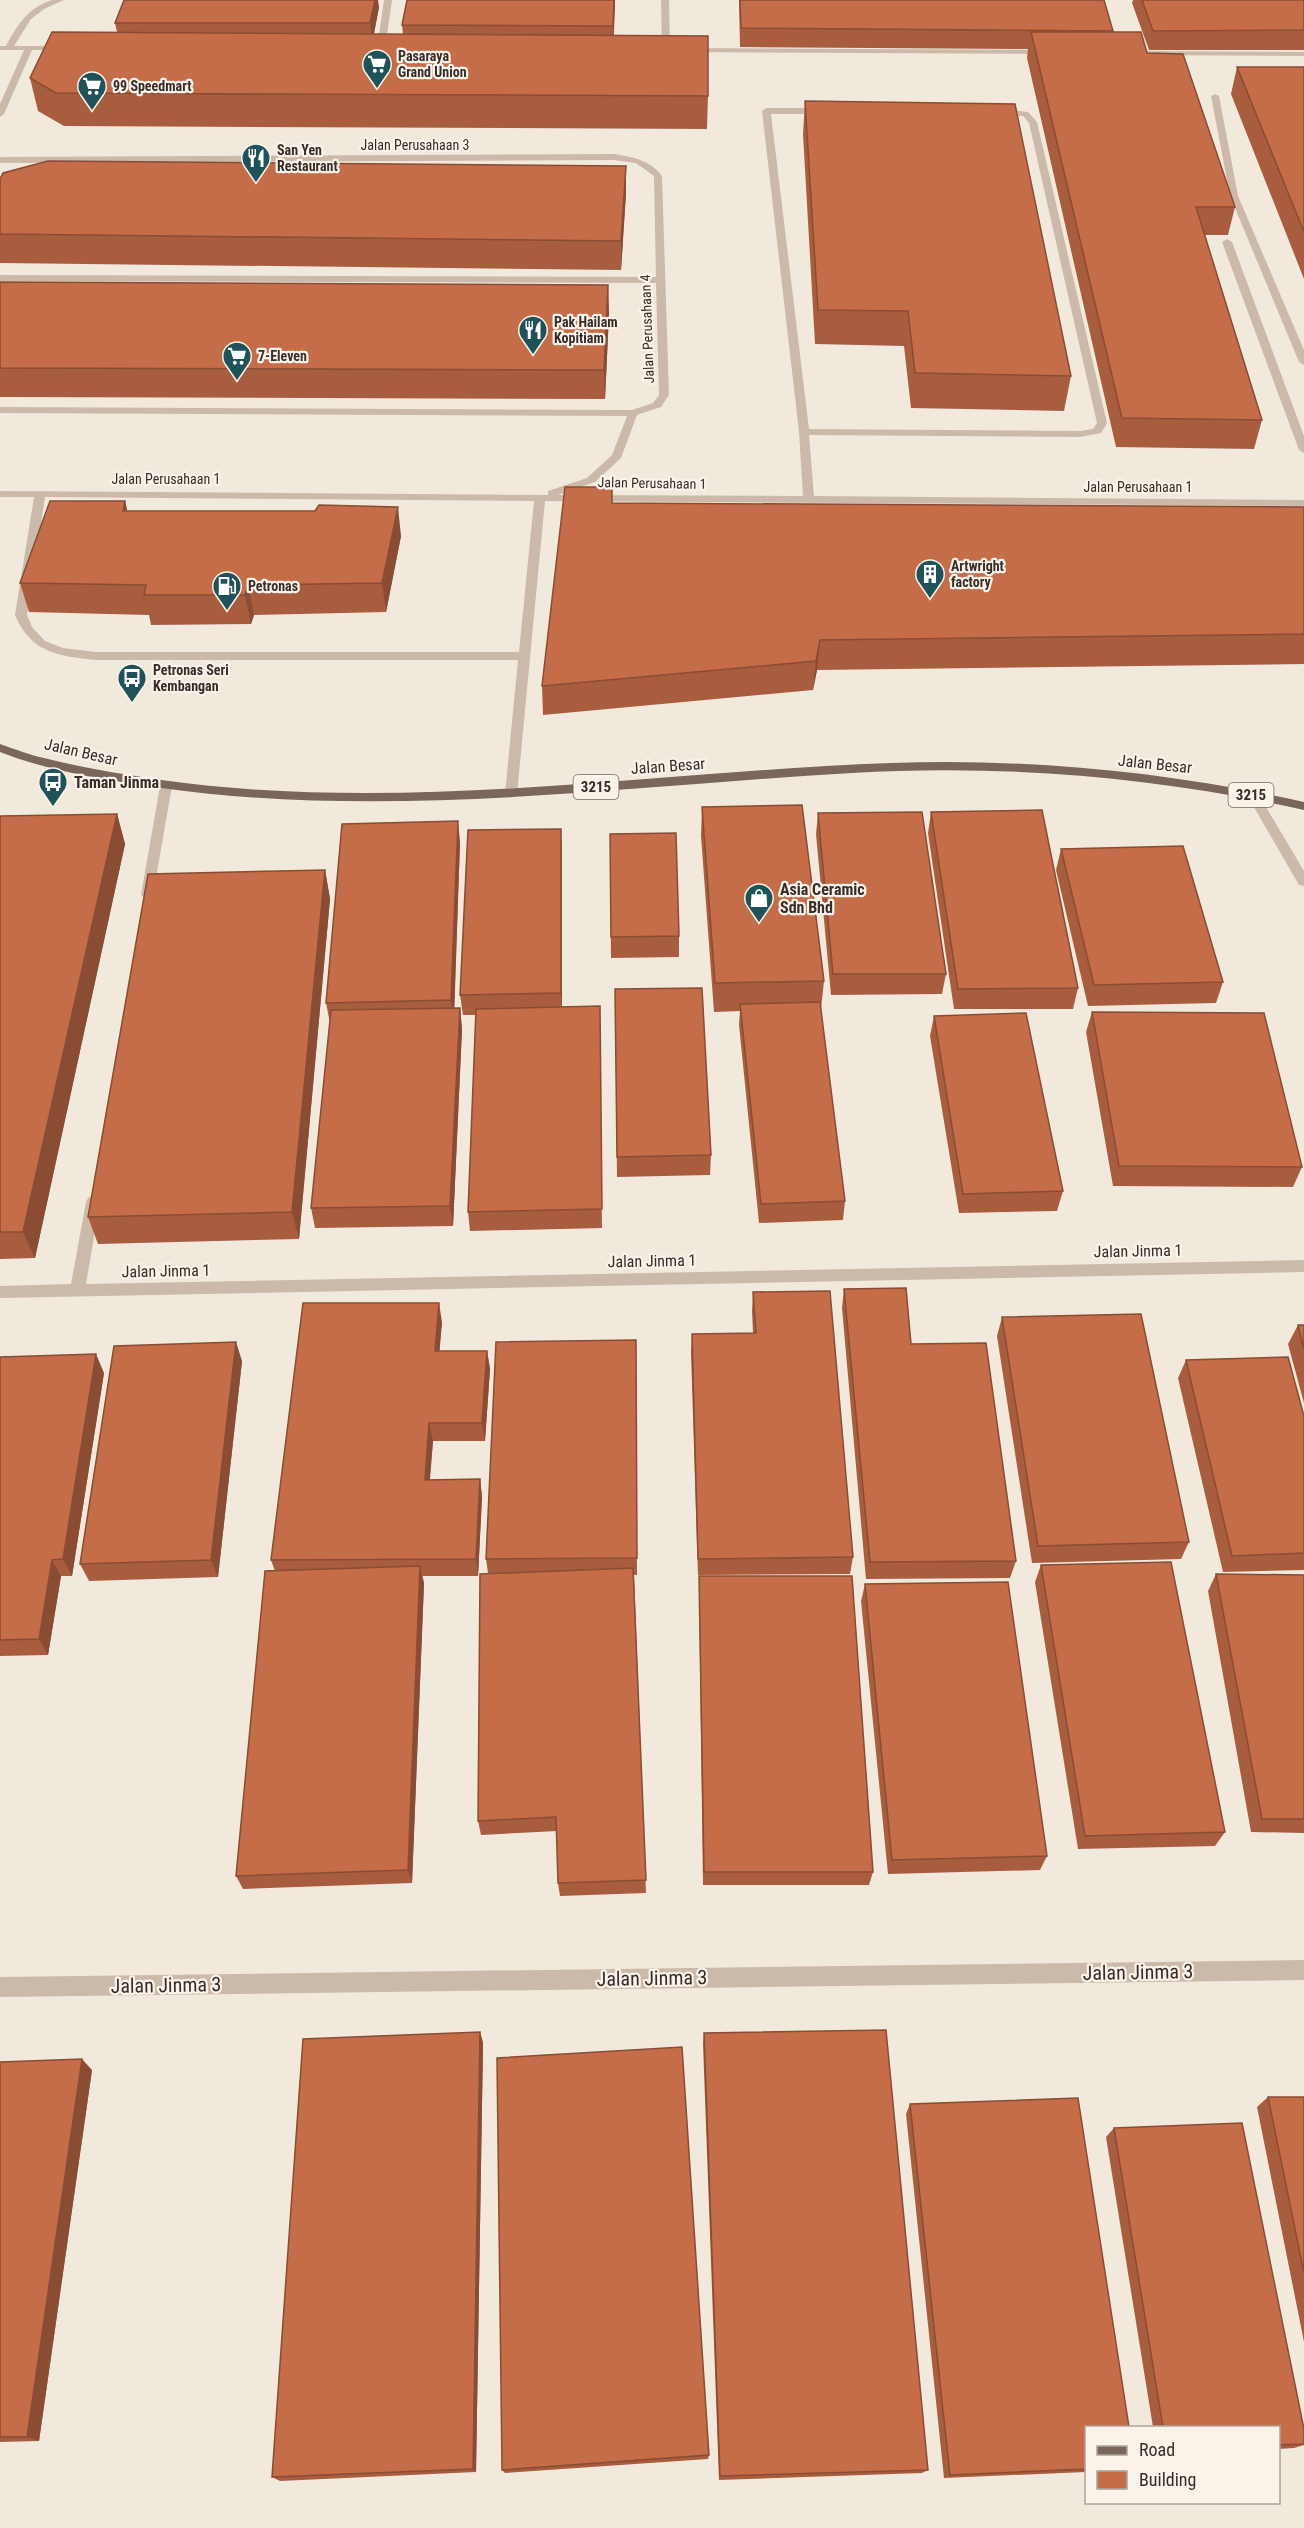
<svg xmlns="http://www.w3.org/2000/svg" width="1304" height="2528" viewBox="0 0 1304 2528" font-family="'Roboto Condensed',sans-serif">
  <style>
    .lines { fill: none; stroke-linecap: round; stroke-linejoin: round }
    .minor { fill: #cbbaa9; fill-rule: evenodd }
    .major { fill: #7a665a; fill-rule: evenodd }
    .wall { fill: #a95d3f }
    .shaded-wall { fill: #8a4c33 }
    .building { fill: #c56c49; stroke: #8a4c33; stroke-width: 1.5 }
    .labels { text-anchor: middle; dominant-baseline: central; stroke-width: 4.5; stroke-linejoin: round; paint-order: stroke }
    .far-poi-label { font-size: 14px; font-weight: bold; fill: #382e29; stroke: #faf3ea; text-anchor: start }
    .far-street-label { font-size: 14px; fill: #382e29; stroke: #faf3ea }
    .shield { fill: #faf3ea; stroke: #726963; stroke-width: 1.5 }
    .shield-label { font-size: 15px; font-weight: bold; fill: #382e29 }
    .street-label { font-size: 16px; fill: #382e29; stroke: #faf3ea }
    .poi-label { font-size: 16px; font-weight: bold; fill: #382e29; stroke: #faf3ea; text-anchor: start }
    .near-street-label { font-size: 20px; fill: #382e29; stroke: #faf3ea }
  </style>
  <rect width="100%" height="100%" fill="#f2e9dd"/>
  <g class="lines">
    <g class="minor">
      <path d="M52 0H64L44 9 31 19 14 46H63L67 48 63 50H32L4 114 0 117V104L24 50H0V46H6C17 25 29 7 52 0Z"/>
      <polygon points="384,0 392,0 385,49 381,51 377,49"/>
      <polygon points="661,0 669,0 670,50 666,52 662,50"/>
      <polygon points="687,48 1047,50 1051,52 1047,54 684,52 684,48"/>
      <polygon points="1128,51 1304,52 1304,56 1125,55 1125,51"/>
      <polygon points="1215,94 1219,96 1238,196 1304,350 1304,365 1299,362 1230,196 1211,96"/>
      <path d="M766 108H825L829 111 825 114H771L809 429 1080 431 1093 429 1097 423 1029 123 1023 116 996 114V110L999 109 1028 112 1037 122 1107 423 1101 433 1080 437 809 435 814 496 1304 500V506L545 501 517 794 511 798 505 794 518 660H96C58 656 31 653 15 615L34 497H0V491L548 495V491L587 478 612 455 627 416 0 413V407L632 410 653 403 659 395 656 283 0 281V275L656 277 654 176 636 163 614 160 0 163V157L614 154C633 157 650 160 662 176L669 395 661 407 637 415 621 458 595 482 558 495 803 496 799 432 762 111ZM45 497 534 501 519 652H96L63 648 45 641 32 627 27 615Z"/>
      <polygon points="1227,239 1232,242 1304,436 1304,453 1299,450 1222,242"/>
      <polygon points="166,782 172,786 153,895 147,899 141,895 160,786"/>
      <polygon points="1253,791 1257,792 1304,871 1304,886 1299,885 1247,795"/>
      <polygon points="93,1196 98,1198 100,1202 86,1284 1304,1260 1304,1272 0,1298 0,1286 71,1284 86,1202 88,1198"/>
      <polygon points="1304,1960 1304,1980 0,1997 0,1977"/>
    </g>
    <path class="major" d="M0 744C15 749 29 755 44 758 82 768 122 774 161 780 405 814 647 772 891 763 1030 758 1169 772 1304 802V810C1156 777 1003 764 852 773 621 786 391 820 161 788 107 780 51 772 0 752Z"/>
  </g>
  <g class="wall">
    <polygon points="615,0 614,35 708,96 707,129 64,126 38,111 30,78 117,32 115,23 379,7 374,34 403,34 402,25"/>
    <polygon points="739,0 1104,0 1113,32 1147,53 1235,207 1228,235 1204,235 1262,420 1254,449 1116,447 1027,58 1028,49 740,47"/>
    <polygon points="1133,0 1304,0 1304,50 1149,50 1132,3"/>
    <polygon points="1237,67 1304,67 1304,279 1231,94"/>
    <polygon points="805,101 1071,376 1064,411 911,408 904,346 815,344 803,134"/>
    <polygon points="0,179 626,193 621,270 0,263"/>
    <polygon points="0,282 608,285 609,314 605,399 0,397"/>
    <polygon points="125,501 127,511 401,536 386,612 254,615 251,624 151,625 149,615 29,612 20,583"/>
    <polygon points="612,503 1304,507 1304,664 817,670 813,690 543,715 542,686"/>
    <polygon points="702,807 824,981 821,1009 845,1201 843,1220 759,1223 739,1025 740,1011 714,1012 701,836"/>
    <polygon points="931,812 1078,988 1073,1009 954,1009 928,833"/>
    <polygon points="818,813 946,974 942,994 831,995 816,834"/>
    <polygon points="117,814 125,844 35,1258 0,1259 0,816"/>
    <polygon points="610,834 679,936 679,957 611,958"/>
    <polygon points="460,842 454,1008 460,1008 462,1029 453,1226 315,1228 311,1208 330,1023 326,1003"/>
    <polygon points="1061,849 1223,982 1216,1003 1088,1006 1056,870"/>
    <polygon points="562,850 562,1007 600,1006 602,1228 470,1231 468,1212 476,1015 463,1015 460,995"/>
    <polygon points="325,870 330,899 299,1239 98,1244 88,1217"/>
    <polygon points="615,989 711,1155 710,1175 617,1177"/>
    <polygon points="1092,1012 1302,1167 1293,1187 1113,1186 1086,1032"/>
    <polygon points="934,1016 1063,1191 1057,1211 959,1213 930,1036"/>
    <polygon points="844,1289 911,1344 1016,1561 1010,1578 866,1579 842,1308"/>
    <polygon points="753,1292 853,1557 850,1574 698,1575 691,1353 692,1334 753,1333 752,1311"/>
    <polygon points="1002,1317 1189,1542 1181,1559 1032,1563 997,1336"/>
    <polygon points="442,1322 439,1351 487,1351 490,1369 485,1441 433,1441 430,1480 480,1479 482,1497 478,1576 422,1576 424,1583 412,1883 243,1889 236,1876 275,1571 271,1560"/>
    <polygon points="1298,1325 1304,1325 1304,1403 1288,1344"/>
    <polygon points="636,1340 637,1575 634,1575 646,1893 560,1896 558,1883 557,1831 481,1835 478,1821 488,1573 486,1559"/>
    <polygon points="0,1357 104,1373 72,1576 61,1576 48,1655 0,1656"/>
    <polygon points="1186,1360 1304,1416 1304,1570 1223,1572 1178,1378"/>
    <polygon points="242,1361 218,1577 89,1581 80,1564"/>
    <polygon points="1041,1565 1225,1832 1215,1846 1078,1849 1035,1582"/>
    <polygon points="1216,1574 1304,1575 1304,1833 1251,1832 1208,1591"/>
    <polygon points="699,1576 873,1872 869,1885 703,1885 699,1592"/>
    <polygon points="865,1584 1047,1856 1040,1870 888,1874 861,1601"/>
    <polygon points="480,2032 483,2043 476,2472 280,2481 272,2477"/>
    <polygon points="704,2033 928,2470 922,2473 719,2480 703,2044"/>
    <polygon points="0,2062 92,2070 39,2441 0,2442"/>
    <polygon points="1268,2097 1304,2097 1304,2342 1257,2107"/>
    <polygon points="910,2104 1086,2427 1086,2472 944,2478 906,2114"/>
    <polygon points="1114,2128 1304,2429 1304,2445 1294,2448 1278,2449 1278,2427 1153,2427 1106,2137"/>
    <polygon points="709,2455 708,2459 505,2473 502,2470"/>
  </g>
  <g class="shaded-wall">
    <polygon points="375,0 378,0 379,7 372,43 370,23"/>
    <polygon points="614,0 615,0 613,46 613,26"/>
    <polygon points="626,166 626,193 621,270 621,241"/>
    <polygon points="608,285 609,314 605,399 604,370"/>
    <polygon points="125,501 132,531 123,511"/>
    <polygon points="398,507 401,536 386,612 382,583"/>
    <polygon points="248,585 254,615 251,624 245,595"/>
    <polygon points="820,640 817,670 813,690 816,661"/>
    <polygon points="117,814 125,844 35,1258 23,1232"/>
    <polygon points="458,821 460,842 454,1020 451,1000"/>
    <polygon points="561,829 562,850 562,1014 561,993"/>
    <polygon points="325,870 330,899 299,1239 292,1212"/>
    <polygon points="460,1008 462,1029 453,1226 450,1206"/>
    <polygon points="439,1303 442,1322 438,1370 435,1351"/>
    <polygon points="236,1342 242,1361 218,1577 211,1560"/>
    <polygon points="487,1351 490,1369 485,1441 482,1423"/>
    <polygon points="96,1354 104,1373 72,1576 63,1559"/>
    <polygon points="429,1423 433,1441 428,1497 425,1480"/>
    <polygon points="480,1479 482,1497 478,1576 476,1559"/>
    <polygon points="52,1560 61,1576 48,1655 39,1639"/>
    <polygon points="420,1566 424,1583 412,1883 408,1870"/>
    <polygon points="480,2032 483,2043 476,2472 473,2469"/>
    <polygon points="82,2059 92,2070 39,2441 27,2437"/>
  </g>
  <g class="building">
    <polygon points="124,0 375,0 370,23 115,23"/>
    <polygon points="407,0 614,0 613,26 402,25"/>
    <polygon points="740,0 1104,0 1113,31 741,28"/>
    <polygon points="1142,0 1304,0 1304,30 1153,31"/>
    <polygon points="52,32 708,36 708,96 56,93 30,78"/>
    <polygon points="1031,32 1141,32 1147,53 1183,54 1235,207 1196,207 1262,420 1122,418"/>
    <polygon points="1237,67 1304,67 1304,232"/>
    <polygon points="805,101 1015,104 1071,376 915,373 908,311 818,310"/>
    <polygon points="48,161 626,166 621,241 0,234 0,179 3,173"/>
    <polygon points="0,282 608,285 604,370 0,368"/>
    <polygon points="565,487 612,487 612,503 1304,507 1304,634 820,640 816,661 542,686"/>
    <polygon points="50,501 125,501 123,511 315,511 319,505 398,507 382,583 248,585 245,595 144,595 146,585 20,583"/>
    <polygon points="802,805 824,981 715,983 702,807"/>
    <polygon points="1042,810 1078,988 958,989 931,812"/>
    <polygon points="922,812 946,974 833,974 818,813"/>
    <polygon points="117,814 23,1232 0,1232 0,816"/>
    <polygon points="458,821 451,1000 326,1003 342,824"/>
    <polygon points="561,829 561,993 460,995 468,830"/>
    <polygon points="676,833 679,936 611,937 610,834"/>
    <polygon points="1183,846 1223,982 1094,985 1061,849"/>
    <polygon points="325,870 292,1212 88,1217 148,874"/>
    <polygon points="702,988 711,1155 617,1157 615,989"/>
    <polygon points="820,1002 845,1201 761,1204 740,1004"/>
    <polygon points="600,1006 602,1209 468,1212 476,1009"/>
    <polygon points="460,1008 450,1206 311,1208 331,1010"/>
    <polygon points="1092,1012 1264,1013 1302,1167 1119,1166"/>
    <polygon points="1026,1013 1063,1191 963,1194 934,1016"/>
    <polygon points="906,1288 911,1344 986,1343 1016,1561 870,1562 844,1289"/>
    <polygon points="830,1291 853,1557 698,1559 692,1334 756,1333 753,1292"/>
    <polygon points="303,1303 439,1303 435,1351 487,1351 482,1423 429,1423 425,1480 480,1479 476,1559 271,1560"/>
    <polygon points="1141,1314 1189,1542 1038,1546 1002,1317"/>
    <polygon points="1298,1325 1304,1325 1304,1349"/>
    <polygon points="636,1340 637,1558 486,1559 496,1342"/>
    <polygon points="236,1342 211,1560 80,1564 114,1346"/>
    <polygon points="96,1354 63,1559 52,1560 39,1639 0,1640 0,1357"/>
    <polygon points="1288,1357 1304,1416 1304,1553 1232,1556 1186,1360"/>
    <polygon points="1171,1562 1225,1832 1085,1836 1041,1565"/>
    <polygon points="420,1566 408,1870 236,1876 265,1571"/>
    <polygon points="633,1568 646,1880 558,1883 556,1817 478,1821 480,1574"/>
    <polygon points="1216,1574 1304,1575 1304,1819 1262,1819"/>
    <polygon points="699,1576 852,1576 873,1872 704,1872"/>
    <polygon points="1008,1582 1047,1856 892,1860 865,1584"/>
    <polygon points="886,2030 928,2470 720,2476 704,2033"/>
    <polygon points="480,2032 473,2469 272,2477 303,2039"/>
    <polygon points="682,2047 709,2455 502,2470 497,2058"/>
    <polygon points="82,2059 27,2437 0,2437 0,2062"/>
    <polygon points="1268,2097 1304,2097 1304,2273"/>
    <polygon points="1078,2098 1129,2427 1086,2427 1086,2469 950,2475 910,2104"/>
    <polygon points="1242,2123 1304,2429 1304,2444 1278,2445 1278,2427 1163,2427 1114,2128"/>
  </g>
  <defs>
    <g id="supermarket-pin" transform="scale(1.5)"><path d="M0 17L-7.5 6A9.5 9.5 0 1 1 7.5 6Z" fill="#1e5359" stroke="#faf3ea"/><path d="M-6-5.5h2.5l.6 2H6L4.5 2H-2.5L-4.4-4H-6ZM-1.5 3.2a1.3 1.3 0 1 0 .1 0ZM3 3.2a1.3 1.3 0 1 0 .1 0Z" fill="#fff"/></g>
    <g id="restaurant-pin" transform="scale(1.5)"><path d="M0 17L-7.5 6A9.5 9.5 0 1 1 7.5 6Z" fill="#1e5359" stroke="#faf3ea"/><path d="M-5-6h1v4h1v-4h1v4h1v-4h1v5L-1.5 .5V6h-2V.5L-5-1ZM5-6V6H3V1.5H1.5Q1.5-4 5-6Z" fill="#fff"/></g>
    <g id="building-pin" transform="scale(1.5)"><path d="M0 17L-7.5 6A9.5 9.5 0 1 1 7.5 6Z" fill="#1e5359" stroke="#faf3ea"/><path d="M-4-6H4V6H1V3H-1V6H-4ZM-2.5-4.3h1.7v1.8h-1.7ZM.8-4.3h1.7v1.8H.8ZM-2.5-1h1.7V.8h-1.7ZM.8-1h1.7V.8H.8Z" fill="#fff"/></g>
    <g id="fuel-pin" transform="scale(1.5)"><path d="M0 17L-7.5 6A9.5 9.5 0 1 1 7.5 6Z" fill="#1e5359" stroke="#faf3ea"/><path d="M-5.5-6h7V0h2V4h1.3V-2.5L3-4.5l.8-.8L6-3V5H2.5V1h-1V6h-7ZM-4.2-4.7v3.2H.2V-4.7Z" fill="#fff"/></g>
    <g id="bus-pin" transform="scale(1.5)"><path d="M0 17L-7.5 6A9.5 9.5 0 1 1 7.5 6Z" fill="#1e5359" stroke="#faf3ea"/><path d="M-5-6H5V4H4V6H2V4H-2V6H-4V4H-5ZM-3.5-4V0h7V-4ZM-3.5 1.2v1.5H-2V1.2ZM2 1.2v1.5H3.5V1.2Z" fill="#fff"/></g>
    <g id="shop-pin" transform="scale(1.5)"><path d="M0 17L-7.5 6A9.5 9.5 0 1 1 7.5 6Z" fill="#1e5359" stroke="#faf3ea"/><path d="M-5-2.5h2.3a2.7 3.5 0 0 1 5.4 0H5L5.5 6h-11ZM-1.5-2.5h3a1.5 2.3 0 0 0-3 0Z" fill="#fff"/></g>
  </defs>
  <g fill-rule="evenodd">
    <use href="#supermarket-pin" x="377" y="64"/>
    <use href="#supermarket-pin" x="92" y="86"/>
    <use href="#restaurant-pin" x="256" y="158"/>
    <use href="#restaurant-pin" x="533" y="330"/>
    <use href="#supermarket-pin" x="237" y="356"/>
    <use href="#building-pin" x="930" y="574"/>
    <use href="#fuel-pin" x="227" y="586"/>
    <use href="#bus-pin" x="132" y="678"/>
    <use href="#bus-pin" x="53" y="782"/>
    <use href="#shop-pin" x="759" y="898"/>
  </g>
  <g class="labels">
    <g class="far-poi-label">
      <text x="398" y="56">Pasaraya<tspan x="398" dy="16">Grand Union</tspan></text>
      <text x="113" y="86">99 Speedmart</text>
      <text x="277" y="150">San Yen<tspan x="277" dy="16">Restaurant</tspan></text>
      <text x="554" y="322">Pak Hailam<tspan x="554" dy="16">Kopitiam</tspan></text>
      <text x="258" y="356">7-Eleven</text>
      <text x="951" y="566">Artwright<tspan x="951" dy="16">factory</tspan></text>
      <text x="248" y="586">Petronas</text>
      <text x="153" y="670">Petronas Seri<tspan x="153" dy="16">Kembangan</tspan></text>
    </g>
    <g class="far-street-label">
      <text x="415" y="145">Jalan Perusahaan 3</text>
      <text transform="translate(647 329) rotate(-92)">Jalan Perusahaan 4</text>
      <text x="166" y="479">Jalan Perusahaan 1</text>
      <text transform="translate(652 483) rotate(1)">Jalan Perusahaan 1</text>
      <text x="1138" y="487">Jalan Perusahaan 1</text>
    </g>
    <g class="shield">
      <rect x="573.5" y="775" width="45" height="24" rx="4.5"/>
      <rect x="1228.5" y="783" width="45" height="24" rx="4.5"/>
    </g>
    <g class="shield-label">
      <text x="596" y="787">3215</text>
      <text x="1251" y="795">3215</text>
    </g>
    <g class="street-label">
      <text transform="translate(81 752) rotate(13)">Jalan Besar</text>
      <text transform="translate(1155 764) rotate(6)">Jalan Besar</text>
      <text transform="translate(668 766) rotate(-4)">Jalan Besar</text>
      <text transform="translate(1138 1251) rotate(-1)">Jalan Jinma 1</text>
      <text transform="translate(652 1261) rotate(-1)">Jalan Jinma 1</text>
      <text transform="translate(166 1271) rotate(-1)">Jalan Jinma 1</text>
    </g>
    <g class="poi-label">
      <text x="74" y="782">Taman Jinma</text>
      <text x="780" y="889">Asia Ceramic<tspan x="780" dy="18">Sdn Bhd</tspan></text>
    </g>
    <g class="near-street-label">
      <text transform="translate(1138 1972) rotate(-1)">Jalan Jinma 3</text>
      <text transform="translate(652 1978) rotate(-1)">Jalan Jinma 3</text>
      <text transform="translate(166 1985) rotate(-1)">Jalan Jinma 3</text>
    </g>
  </g>
  <rect x="1085" y="2426" width="195" height="78" fill="#faf3ea" stroke="#aca49d" stroke-width="1.5"/>
  <rect x="1097" y="2446" width="30" height="9" fill="#7a665a" stroke="#aca49d" stroke-width="1.5"/>
  <text x="1139" y="2456" font-size="18" fill="#382e29">Road</text>
  <rect x="1097" y="2471" width="30" height="18" fill="#c56c49" stroke="#aca49d" stroke-width="1.5"/>
  <text x="1139" y="2486" font-size="18" fill="#382e29">Building</text>
</svg>
